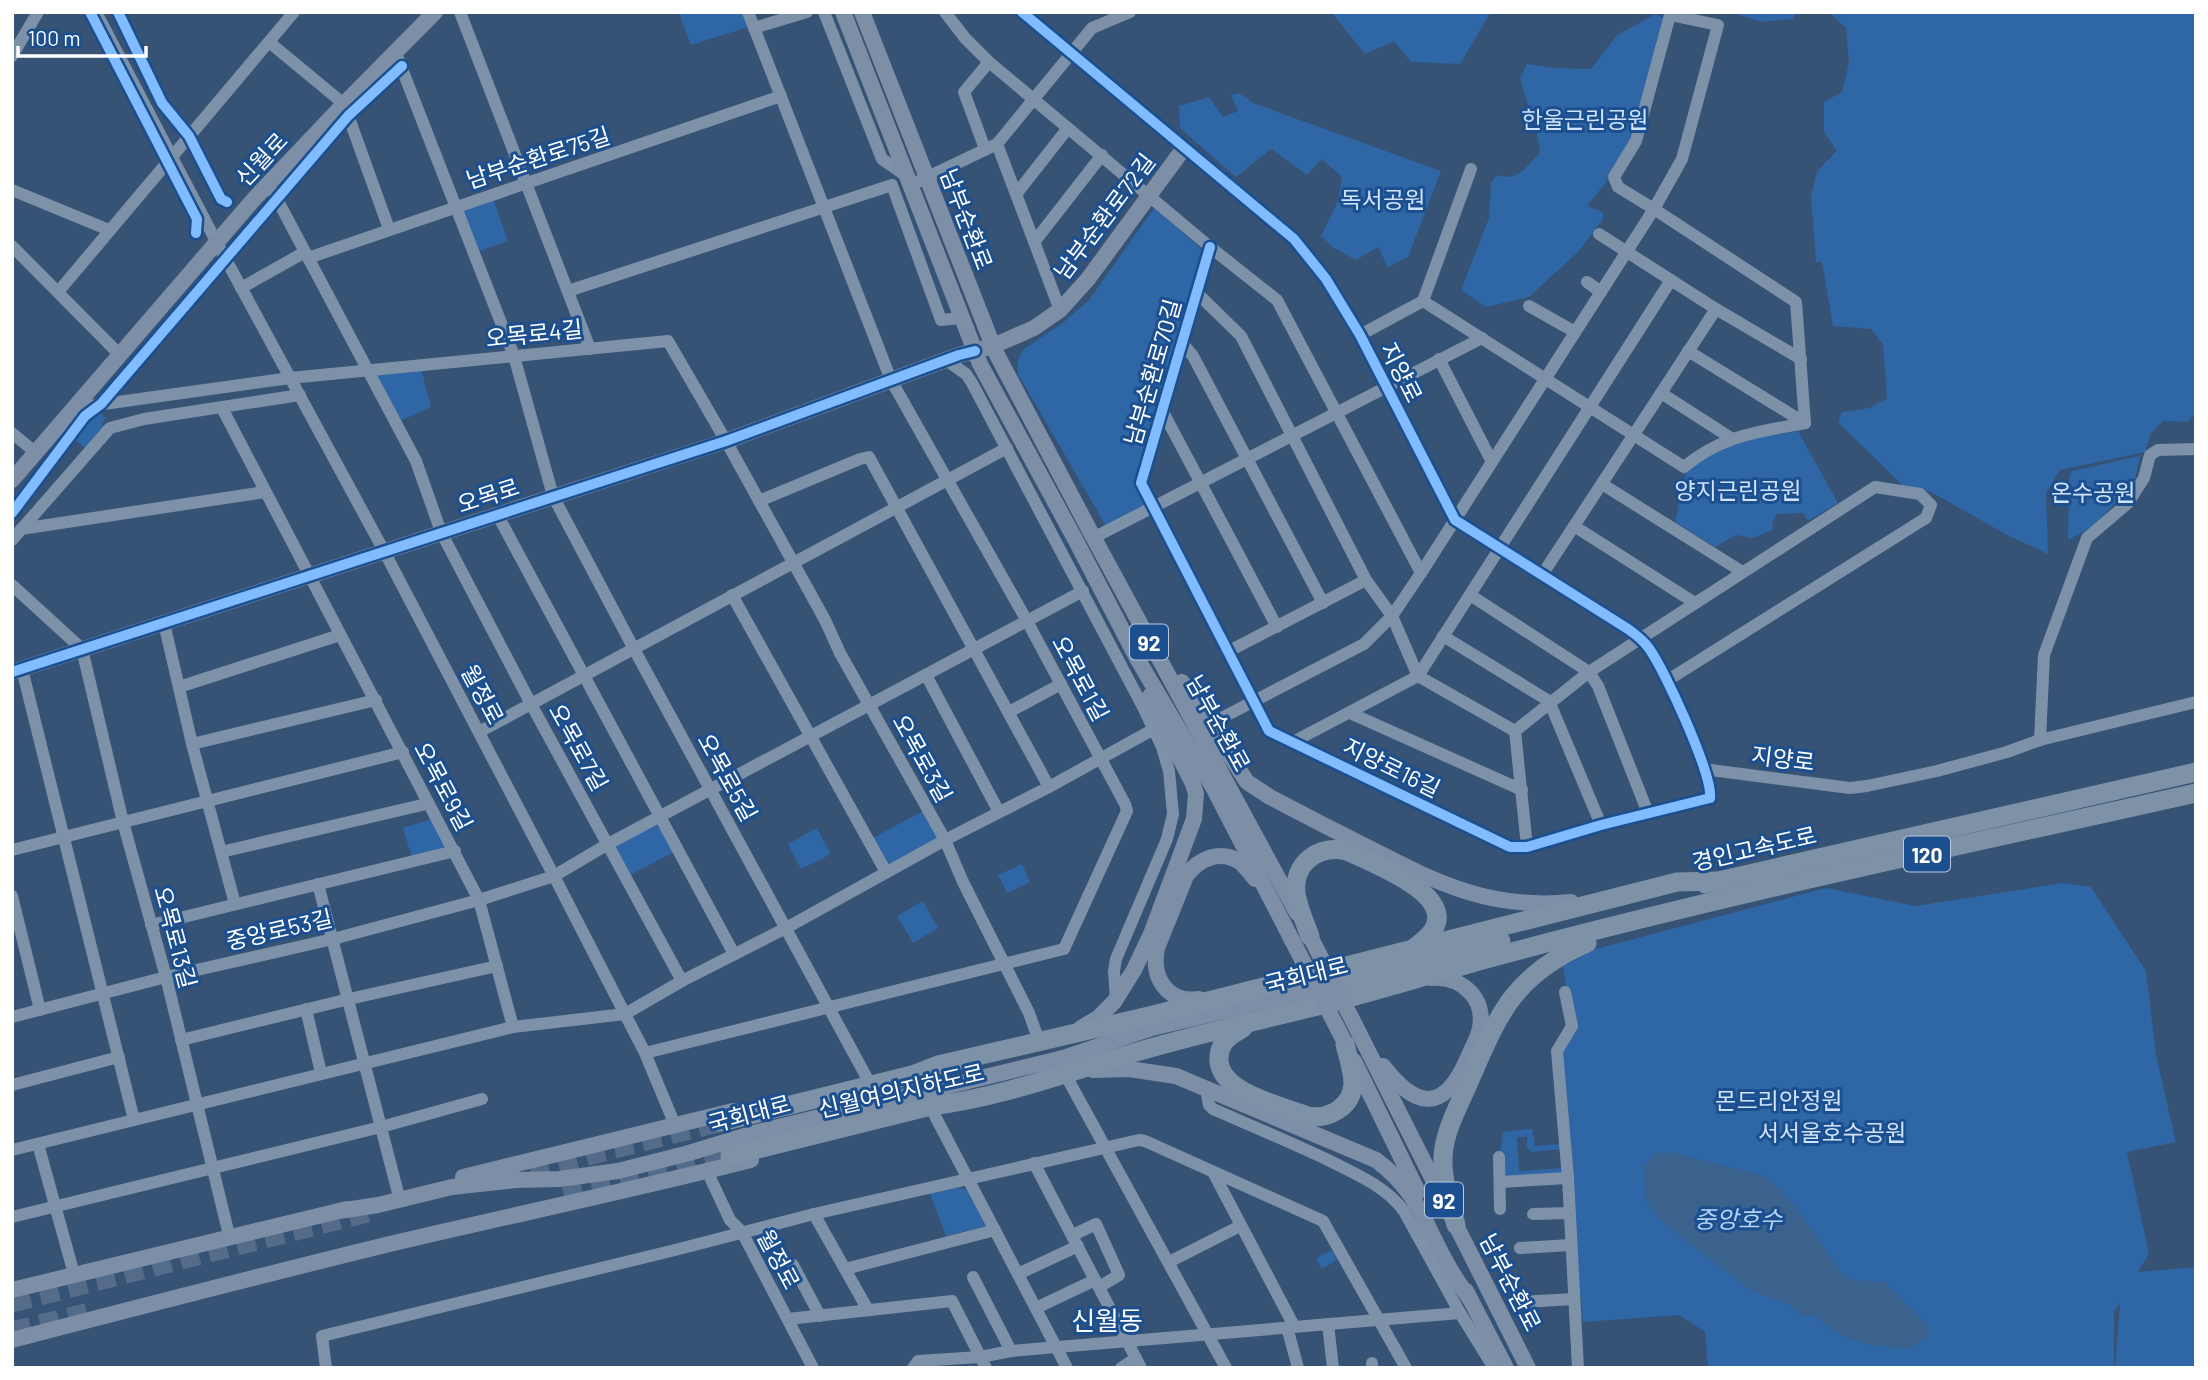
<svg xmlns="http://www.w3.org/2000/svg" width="2208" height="1380" viewBox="0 0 2208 1380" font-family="Barlow,'Noto Sans KR',sans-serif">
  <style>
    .green { fill: #2f66a5 }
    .water { fill: #3b618d }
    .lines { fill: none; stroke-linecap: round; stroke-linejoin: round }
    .highway-tunnel { stroke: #546c89; stroke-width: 19; stroke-dasharray: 19 10; stroke-linecap: butt }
    .minor { stroke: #7d92a8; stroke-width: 12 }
    .major { stroke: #7d8ea7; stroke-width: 16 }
    .highway { stroke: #7e92a7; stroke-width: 19 }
    .major-bridge { stroke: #7d8ea7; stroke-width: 16 }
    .cycleway-casing { stroke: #1b4f8f; stroke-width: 15 }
    .cycleway { stroke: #80bcff; stroke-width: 10 }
    .labels { text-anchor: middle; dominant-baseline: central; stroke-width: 6; stroke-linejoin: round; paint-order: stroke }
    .shield { fill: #1b4f8f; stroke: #bbcadd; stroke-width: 2 }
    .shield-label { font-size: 21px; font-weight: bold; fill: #fff }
    .park-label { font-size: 23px; fill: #cfe3fa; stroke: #1b4f8f }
    .street-label { font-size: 23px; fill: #fff; stroke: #1b4f8f }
    .water-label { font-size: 24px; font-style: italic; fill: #b5d3f5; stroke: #1b4f8f }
    .quarter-label { font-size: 26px; fill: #fff; stroke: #1b4f8f }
  </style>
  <rect width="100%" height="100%" fill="#365274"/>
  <g class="green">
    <polygon points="684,12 747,12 752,26 691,45 679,14"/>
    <polygon points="1331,12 1491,12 1460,64 1411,62 1394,41 1365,54"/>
    <polygon points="1731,12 1796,12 1793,19 1761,22"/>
    <polygon points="1829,12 2196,12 2196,414 2187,422 2163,421 2150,435 2145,452 2060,470 2046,493 2048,554 2007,535 1931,492 1903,486 1838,422 1842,412 1870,408 1887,398 1883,345 1871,329 1833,326 1822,262 1816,262 1811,196 1817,171 1837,151 1824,132 1824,102 1842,92 1849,63 1846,28"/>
    <path d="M1656 14 1663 18 1633 138 1606 182 1587 206 1603 212V219L1579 251 1529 297 1486 307 1461 290 1489 218 1491 183 1497 175C1517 183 1528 165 1540 152L1538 139 1520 78 1527 64 1553 68 1591 69 1617 35Z"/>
    <polygon points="1239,93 1253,103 1441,171 1408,257 1388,267 1378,247 1356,260 1334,248 1321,236 1338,201 1342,177 1322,159 1307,175 1271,149 1236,177 1180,128 1179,106 1209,97 1223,117 1238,111 1231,95"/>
    <polygon points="492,196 508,241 474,253 458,208"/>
    <polygon points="1155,207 1200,248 1203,257 1135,482 1147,506 1107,528 1018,374 1018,360 1024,349 1064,322 1089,300"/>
    <polygon points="421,368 431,407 398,422 374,381 377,372"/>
    <polygon points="97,409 106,418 102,423 105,428 85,448 72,437"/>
    <path d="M1798 431 1838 503 1808 521 1803 513 1777 514 1772 524 1773 530 1752 538 1736 535 1715 547 1675 522C1678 509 1682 478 1689 468 1710 441 1766 437 1798 431Z"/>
    <polygon points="2140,456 2134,483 2093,527 2068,540 2069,478 2072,471"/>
    <polygon points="927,809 945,840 886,872 869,840"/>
    <polygon points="432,819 449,852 413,861 403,828"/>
    <polygon points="658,819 676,851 626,877 609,845"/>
    <polygon points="817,828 831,854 801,869 788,844"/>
    <polygon points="1022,864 1030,882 1007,893 998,875"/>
    <polygon points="2062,883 2091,887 2146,971 2156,1055 2176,1142 2127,1152 2149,1254 2138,1272 2196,1267 2196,1368 2115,1368 2120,1303 2114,1312 2114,1368 1708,1368 1705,1332 1679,1315 1583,1322 1557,1051 1572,1026 1563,966 1596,949 1826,888 1916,906"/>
    <polygon points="923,901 938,928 913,943 897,916"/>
    <polygon points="1527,1129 1532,1129 1535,1146 1563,1144 1565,1149 1531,1152 1527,1147 1527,1134 1526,1137 1517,1137 1519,1171 1564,1168 1562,1175 1502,1177 1499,1157 1503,1132"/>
    <polygon points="957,1187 968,1190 985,1226 946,1236 930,1194"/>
    <polygon points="1332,1250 1337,1260 1322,1269 1316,1258"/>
  </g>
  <path class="water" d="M1670 1152 1766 1176 1793 1204 1843 1275 1852 1280 1885 1282 1927 1325V1337L1909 1349C1870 1346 1844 1343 1814 1315L1802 1316 1788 1304 1752 1291 1668 1227 1654 1213 1646 1198 1644 1166 1655 1153Z"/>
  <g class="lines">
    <g class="highway-tunnel">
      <polyline points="502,1178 721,1122"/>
      <polyline points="564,1196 730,1156"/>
      <polyline points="12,1303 371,1212"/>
      <polyline points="12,1331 89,1312"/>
    </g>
    <g class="minor">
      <polyline points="96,12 217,243 384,551 554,876 645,1053 675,1125"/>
      <polyline points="460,12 590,349"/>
      <polyline points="824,12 882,159 905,175"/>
      <polyline points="945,12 965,38 989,62 1210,247 1277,300 1421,573"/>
      <path d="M1022 12 1294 239 1326 279 1360 335 1455 520 1628 629C1635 634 1642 639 1648 647 1664 668 1713 775 1710 798L1601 825 1527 847H1510L1269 731 1141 483 1210 247"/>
      <polygon points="1670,15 1718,25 1682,159 1654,209 1618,187 1614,177 1636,141"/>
      <polyline points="754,28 807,12"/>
      <polyline points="269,42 344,104 389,229"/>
      <polyline points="395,51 514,356 553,496 634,649 867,1078"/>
      <polyline points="12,56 38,12"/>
      <polyline points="997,144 1060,310"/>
      <polyline points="985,149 964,92 989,62"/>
      <polyline points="269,184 416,461 441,532 531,704 682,981"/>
      <polyline points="909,186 997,144 1092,28 1130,12"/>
      <polyline points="12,190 109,230"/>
      <polyline points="1017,193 1068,128"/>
      <polyline points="1599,234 1716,309 1801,359"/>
      <polyline points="1035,241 1102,155"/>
      <polyline points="12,246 120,355"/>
      <polyline points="308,258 781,96"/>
      <polyline points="1587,282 1601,292"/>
      <polyline points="241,288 305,252"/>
      <polyline points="568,291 892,185 941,320 960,318"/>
      <polyline points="58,292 294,12"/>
      <polyline points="1197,293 1241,336 1366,580 1392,616 1418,676 1515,731"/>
      <path d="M1423 301 1684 467C1722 435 1759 432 1805 423"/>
      <polyline points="1529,306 1575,332"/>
      <polyline points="1360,335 1423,301 1471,169"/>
      <polyline points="1182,343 1193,356 1323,603"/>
      <polyline points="1688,351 1805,423"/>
      <polyline points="1439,359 1492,462"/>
      <polyline points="946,360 966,374 972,383 1143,707 1162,747 1169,771 1173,814 1167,839 1116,959 1114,971 1116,999"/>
      <polyline points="1661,393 1731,438"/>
      <polyline points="75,408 290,378 668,341 726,441 825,620 840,653 945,840 963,882 1029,1013 1039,1041"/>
      <polyline points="222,408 479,900 513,1027"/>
      <polyline points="1162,410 1277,627"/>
      <polyline points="12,433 36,453"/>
      <polyline points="1602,484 1741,571"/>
      <polyline points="759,501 860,459 869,457 1049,787"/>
      <polyline points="497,514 734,954"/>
      <polyline points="1574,526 1695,603"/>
      <polyline points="21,529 265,492"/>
      <polyline points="1093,538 1482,338"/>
      <polyline points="12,540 110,428 144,419 300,395"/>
      <polyline points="1542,575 1716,309"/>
      <polyline points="12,585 82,649 123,822 166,977 229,1235"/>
      <polyline points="732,595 886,872"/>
      <polyline points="1470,595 1589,672 1598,686 1648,813"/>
      <polyline points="164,623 192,744 235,904"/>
      <polyline points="1443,636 1549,701 1601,825"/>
      <polyline points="1229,651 1366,580"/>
      <polyline points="22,669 134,1120"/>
      <polyline points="926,675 999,812"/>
      <polyline points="179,687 340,635"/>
      <polyline points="1009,712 1061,684"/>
      <polyline points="1350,713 1522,790"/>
      <polyline points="1210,724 1364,644 1392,616 1421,573 1654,209 1796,302 1805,423"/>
      <polyline points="479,732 1007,448"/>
      <polyline points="2040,740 2044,655 2087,538 2128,503 2144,478 2150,455 2158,450 2196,449"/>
      <polyline points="1293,742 1418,676 1671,280"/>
      <polyline points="192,744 376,700"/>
      <polyline points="1703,769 1850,788 1867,786 1937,771 2007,752 2040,740 2196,702"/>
      <polyline points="1527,847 1515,731 1589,672 1875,487 1920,494 1931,505 1926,518 1668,680"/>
      <polyline points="12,850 403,752"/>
      <polyline points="221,852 422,805"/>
      <polyline points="318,884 398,1193"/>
      <polyline points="12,896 40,1010"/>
      <polyline points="151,925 455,851"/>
      <polyline points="1565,992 1572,1026 1557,1051 1568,1178 1578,1368"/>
      <polyline points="306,1009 321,1073"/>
      <polyline points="12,1017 166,977 333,939 479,900 554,876 608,844 1083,591"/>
      <polyline points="181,1040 349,999 497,966"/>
      <polyline points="645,1053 1064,949 1127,811 1125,804 1027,621 891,380 748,12"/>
      <polyline points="1065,1074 1226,1368"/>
      <polyline points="12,1085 119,1057"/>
      <path d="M1206 1089 1209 1105 1213 1109C1252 1126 1290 1142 1328 1160 1356 1174 1385 1186 1404 1211L1460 1313 1494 1368"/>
      <polyline points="934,1114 1067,1368"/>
      <polyline points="38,1144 74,1274"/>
      <polyline points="12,1150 513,1027 625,1014 682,981 786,928 945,840 1049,787 1154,729"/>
      <polyline points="1499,1157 1500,1209"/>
      <polyline points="1034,1163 1141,1368"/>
      <polyline points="707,1171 730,1220 742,1232 813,1368"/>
      <polyline points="1213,1172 1294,1326"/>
      <polyline points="1500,1182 1568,1178"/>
      <polyline points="814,1214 868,1310"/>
      <polyline points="1533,1214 1569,1213"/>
      <polyline points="12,1217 381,1127 482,1099"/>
      <polyline points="1073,1235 1096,1224 1119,1275 1099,1287"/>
      <polyline points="1520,1248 1571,1245"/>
      <polyline points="1169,1262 1240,1226"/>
      <polyline points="793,1265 820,1316"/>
      <polyline points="845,1269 995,1230"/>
      <polyline points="1018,1274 1078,1246"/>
      <polyline points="973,1277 1011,1351"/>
      <polyline points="1522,1302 1574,1299"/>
      <polyline points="1036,1308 1095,1280"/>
      <polyline points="788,1319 952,1301 986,1368"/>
      <polyline points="1328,1324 1333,1368"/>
      <polyline points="1287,1327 1298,1368"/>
      <polyline points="1372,1363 1372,1368"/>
      <polyline points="326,1368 322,1336 675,1250 814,1214 1139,1140 1145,1141 1323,1221 1406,1368"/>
      <polyline points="913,1368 918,1361 980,1357 1011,1351 1460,1313"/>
      <polyline points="1121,1368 1136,1358"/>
    </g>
    <g class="major">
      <polyline points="843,12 980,364 1075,539 1138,660 1214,789 1292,940"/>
      <polyline points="862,12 995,351 1090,531 1297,913"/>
      <polyline points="12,480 254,199 344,104 435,12"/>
      <polyline points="12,672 726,441 959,355 993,346 1034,328 1060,310 1088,279 1184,148"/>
      <path d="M1182 682 1247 782 1270 797C1304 815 1337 832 1371 849 1439 884 1492 910 1571 902"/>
      <path d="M1199 999C1167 1003 1151 978 1157 948L1186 876C1198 859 1220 849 1240 862 1245 866 1250 873 1255 879"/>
      <polyline points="1081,1028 1098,1018 1114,1002 1134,970 1151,934 1194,819 1196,794 1193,784 1154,707 1150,696"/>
      <polyline points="1359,1033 1528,1368"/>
      <polyline points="1354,1061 1418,1192"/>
      <path d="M1383 1066C1415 1107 1442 1114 1466 1062 1470 1052 1476 1042 1479 1032 1488 999 1462 976 1431 978"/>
      <path d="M1093 1070 1129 1069 1176 1076 1376 1160C1419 1192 1424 1224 1449 1267 1455 1278 1463 1289 1470 1299"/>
      <polyline points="463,1177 733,1111"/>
      <polyline points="339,1211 378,1205 452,1187 516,1180 559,1179 618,1171 689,1153 758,1132 1063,1058 1152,1028 1328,986"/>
      <polyline points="12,1290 347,1209"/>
      <polyline points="1466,1291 1506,1368"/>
      <path d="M12 1340C139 1307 266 1274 394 1243 513 1215 632 1190 751 1160"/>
    </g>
    <g class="highway">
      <polyline points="1705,884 2196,772"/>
      <path d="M1310 936C1305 923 1298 907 1296 893 1293 863 1319 844 1347 851 1369 862 1457 894 1433 930 1428 938 1420 943 1413 949"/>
      <polyline points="1328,986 1501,941"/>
      <path d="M1243 1028C1229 1036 1218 1043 1219 1061 1221 1093 1282 1106 1308 1116 1328 1120 1352 1107 1353 1084 1353 1071 1348 1057 1345 1044"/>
      <polyline points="721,1122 912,1075 938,1065 1149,1016 1677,882 1717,881"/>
      <path d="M730 1156 931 1106C1003 1097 1071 1071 1140 1051 1205 1032 1271 1018 1337 1001 1383 989 1429 975 1475 962 1713 897 1955 847 2196 793"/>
      <path d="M1456 1225C1450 1203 1442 1180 1443 1157 1444 1134 1456 1111 1465 1091 1497 1019 1509 977 1587 943"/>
    </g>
    <g class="major-bridge">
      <polyline points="1310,936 1359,1033"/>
      <polyline points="1292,940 1342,1037"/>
    </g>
    <g class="cycleway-casing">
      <g id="cycleway">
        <polyline points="90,12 197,219 196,233"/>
        <polyline points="118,12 162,103 189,136 221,199 227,202"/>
        <path d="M1022 12 1294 239 1326 279 1360 335 1455 520 1628 629C1635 634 1642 639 1648 647 1664 668 1713 775 1710 798L1601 825 1527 847H1510L1269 731 1141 483 1210 247"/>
        <polyline points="12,513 85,416 101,404 348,116 402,66"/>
        <polyline points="12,672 726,441 959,355 975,351"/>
      </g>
    </g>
    <use href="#cycleway" class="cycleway"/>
  </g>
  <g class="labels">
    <g class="shield">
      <rect x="1130" y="624.5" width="38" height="35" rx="5"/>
      <rect x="1904" y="836.5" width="46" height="35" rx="5"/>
      <rect x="1425" y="1182.5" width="38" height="35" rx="5"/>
    </g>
    <g class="shield-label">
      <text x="1149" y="642">92</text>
      <text x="1927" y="854">120</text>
      <text x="1444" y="1200">92</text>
    </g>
    <g class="park-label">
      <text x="1585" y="119">한울근린공원</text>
      <text x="1383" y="199">독서공원</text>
      <text x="1738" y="490">양지근린공원</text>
      <text x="2093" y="492">온수공원</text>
      <text x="1779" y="1100">몬드리안정원</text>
      <text x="1832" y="1132">서서울호수공원</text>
    </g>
    <g class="street-label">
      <text transform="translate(538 157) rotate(-18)">남부순환로75길</text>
      <text transform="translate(261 159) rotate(-47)">신월로</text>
      <text transform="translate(1104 216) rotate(-53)">남부순환로72길</text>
      <text transform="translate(967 219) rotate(69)">남부순환로</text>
      <text transform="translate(534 333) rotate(-6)">오목로4길</text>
      <text transform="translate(1152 372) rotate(-74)">남부순환로70길</text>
      <text transform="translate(1402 372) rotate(63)">지양로</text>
      <text transform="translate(488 495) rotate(-18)">오목로</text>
      <text transform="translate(1081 678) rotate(62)">오목로1길</text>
      <text transform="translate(483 694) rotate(62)">월정로</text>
      <text transform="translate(1219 723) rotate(61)">남부순환로</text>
      <text transform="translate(579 747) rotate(61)">오목로7길</text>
      <text transform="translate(923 758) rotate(61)">오목로3길</text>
      <text transform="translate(1783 758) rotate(7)">지양로</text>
      <text transform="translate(1392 767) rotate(26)">지양로16길</text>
      <text transform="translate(728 777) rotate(61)">오목로5길</text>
      <text transform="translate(444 786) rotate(62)">오목로9길</text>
      <text transform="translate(1754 848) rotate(-13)">경인고속도로</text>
      <text transform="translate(279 929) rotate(-13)">중앙로53길</text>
      <text transform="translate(176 937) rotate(75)">오목로13길</text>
      <text transform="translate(1306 974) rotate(-14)">국회대로</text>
      <text transform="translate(901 1090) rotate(-13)">신월여의지하도로</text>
      <text transform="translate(749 1113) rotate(-15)">국회대로</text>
      <text transform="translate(779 1259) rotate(62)">월정로</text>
      <text transform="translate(1511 1282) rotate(63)">남부순환로</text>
    </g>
    <g class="water-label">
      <text x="1738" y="1218">중앙호수</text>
    </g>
    <g class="quarter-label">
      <text x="1107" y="1319">신월동</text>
    </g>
  </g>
  <rect width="2208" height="1380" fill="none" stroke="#ffffff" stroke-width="28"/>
  <path d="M18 46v10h128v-10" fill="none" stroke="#ffffff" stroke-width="3.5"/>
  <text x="28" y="46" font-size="21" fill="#ffffff" stroke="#1b4f8f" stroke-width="5" paint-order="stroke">100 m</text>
</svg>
